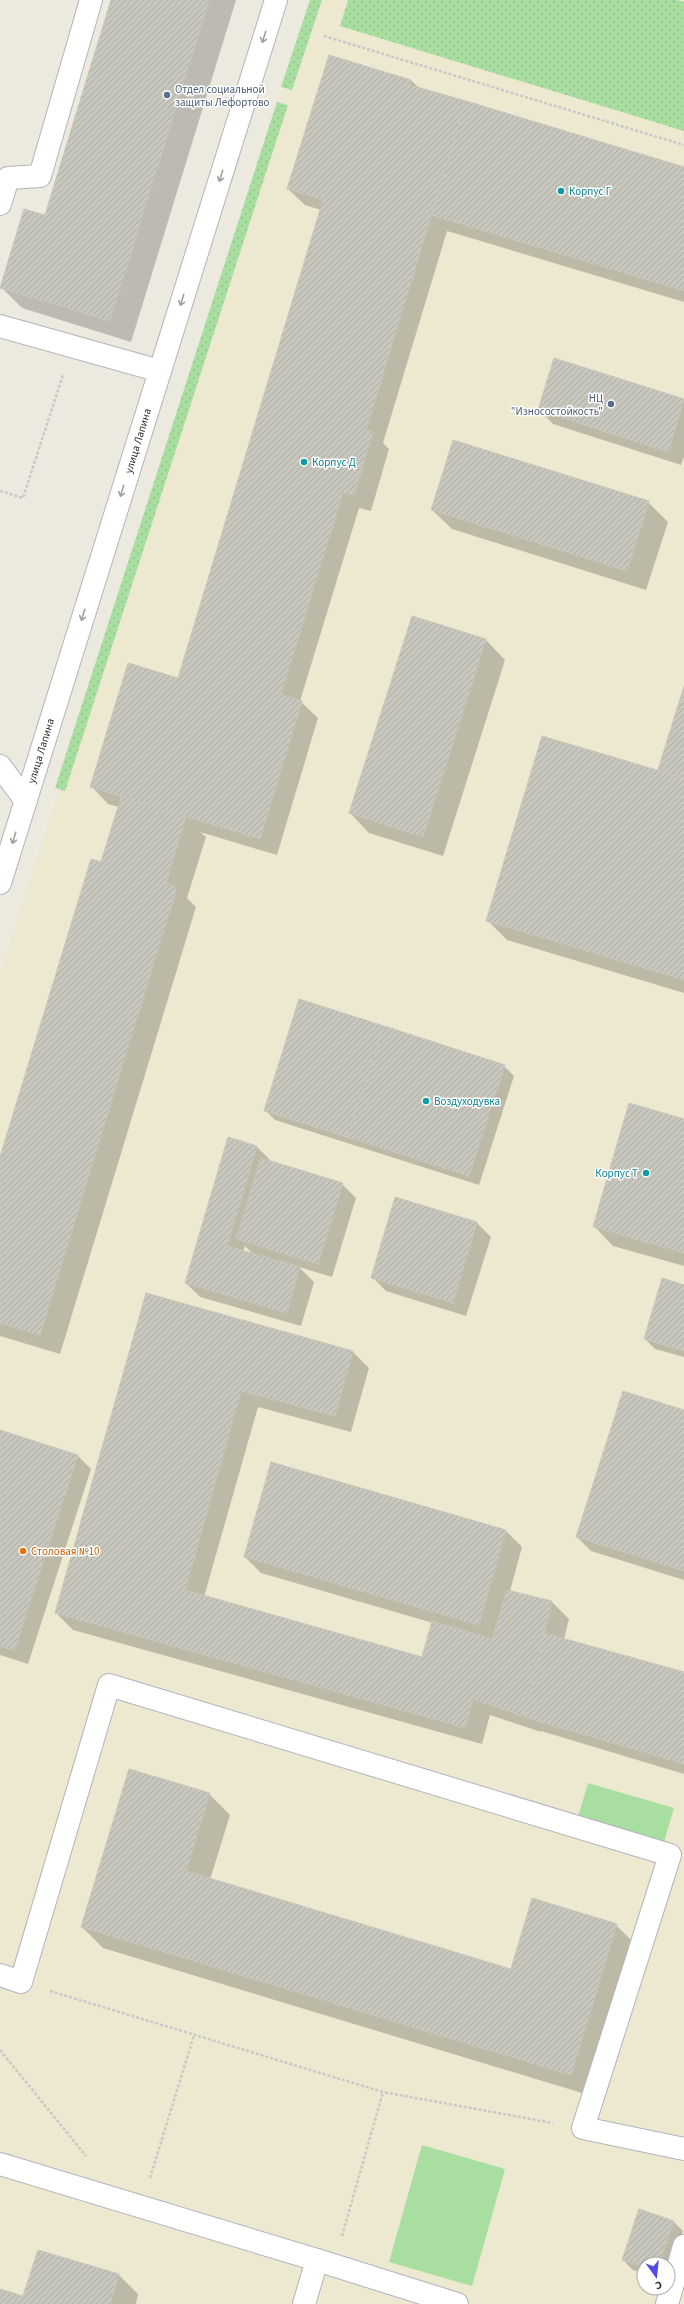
<svg xmlns="http://www.w3.org/2000/svg" width="684" height="2304" viewBox="0 0 684 2304" font-family="'Source Sans 3',sans-serif">
  <style>
    .education { fill: #ece9d0; fill-rule: evenodd }
    .grass { fill: url(#grass-dots) }
    .park { fill: #a9dea1 }
    .shadow { fill: #0003; fill-rule: evenodd }
    .building { fill: url(#building-hatch); stroke: #c8c5b9 }
    .lines { fill: none; stroke-linecap: round; stroke-linejoin: round }
    .minor-casing { stroke: #b3b3be; stroke-width: 24 }
    .path { stroke: #c8c8c8; stroke-width: 2.5; stroke-dasharray: 3 2; stroke-linecap: butt }
    .minor { stroke: #fff; stroke-width: 22 }
    .oneway { stroke: #a0a0a0 }
    .service-dot { fill: #5c6f8a; stroke: #fff; stroke-width: 1.5 }
    .culture-dot { fill: #0f9aa8; stroke: #fff; stroke-width: 1.5 }
    .food-dot { fill: #e8710a; stroke: #fff; stroke-width: 1.5 }
    .labels { text-anchor: middle; dominant-baseline: central; stroke-width: 3; stroke-linejoin: round; paint-order: stroke }
    .service-label { font-size: 11px; fill: #4e5e75; stroke: #fff; text-anchor: start }
    .culture-label { font-size: 11px; fill: #0d838f; stroke: #fff; text-anchor: start }
    .street-label { font-size: 11px; fill: #2c2c2c; stroke: #fff }
    .food-label { font-size: 11px; fill: #c56008; stroke: #fff; text-anchor: start }
  </style>
  <defs>
    <pattern id="grass-dots" width="8" height="8" patternUnits="userSpaceOnUse"><rect width="8" height="8" fill="#a9dea1"/><path d="M2 2h.1M6 6h.1" fill="none" stroke="#92bf8b" stroke-width="1.8" stroke-linecap="round"/></pattern>
    <pattern id="building-hatch" width="6" height="6" patternUnits="userSpaceOnUse"><rect width="6" height="6" fill="#c8c7be"/><path d="M-1 1l2-2M0 6l6-6M5 7l2-2" fill="none" stroke="#acaba3"/></pattern>
  </defs>
  <rect width="100%" height="100%" fill="#ece9df"/>
  <path class="education" d="M313 0H684V2304H0V974ZM644 2264H668V2288H644Z"/>
  <g class="grass">
    <polygon points="310,0 322,0 292,90 281,87"/>
    <polygon points="348,0 677,0 684,2 684,131 340,26"/>
    <polygon points="277,102 288,105 65,791 55,788"/>
  </g>
  <g class="park">
    <polygon points="588,1783 674,1808 664,1842 578,1817"/>
    <polygon points="422,2145 505,2169 472,2286 389,2262"/>
  </g>
  <g class="shadow">
    <polygon points="112,0 236,0 131,342 22,308 1,287 46,216"/>
    <polygon points="411,80 419,88 684,168 684,302 447,231 383,443 389,449 371,511 359,508 300,701 318,718 277,855 200,832 206,837 187,898 196,907 60,1354 0,1336 0,1161 119,807 108,804 92,787 179,679 321,210 305,205 288,189"/>
    <polygon points="555,359 684,400 684,457 681,465 553,424 539,410"/>
    <polygon points="648,502 668,522 646,590 452,529 432,510"/>
    <polygon points="412,617 486,640 505,660 443,856 369,833 350,813"/>
    <polygon points="684,689 684,993 507,940 488,921 663,773 659,770"/>
    <polygon points="504,1066 514,1076 479,1185 275,1120 265,1110"/>
    <polygon points="684,1120 684,1266 613,1246 594,1226"/>
    <path d="M257 1147 270 1160V1162L342 1184 356 1198 332 1277 299 1267 314 1282 301 1326 200 1297 186 1283ZM245 1246 253 1254 243 1251Z"/>
    <polygon points="396,1199 477,1223 491,1237 466,1316 386,1291 372,1277"/>
    <polygon points="684,1286 684,1357 655,1349 645,1339"/>
    <polygon points="146,1294 353,1352 369,1368 351,1432 258,1407 204,1597 422,1658 433,1623 261,1573 245,1557 272,1463 506,1531 522,1547 510,1591 552,1602 569,1619 564,1639 684,1673 684,1774 541,1731 541,1732 490,1715 482,1744 73,1630 56,1613"/>
    <polygon points="684,1411 684,1580 591,1551 577,1537"/>
    <polygon points="0,1431 77,1455 91,1469 28,1664 0,1655"/>
    <polygon points="209,1794 230,1815 210,1880 512,1971 616,1925 637,1946 592,2096 103,1948 82,1927"/>
    <polygon points="673,2221 683,2231 668,2277 668,2264 644,2264 644,2273 633,2270 623,2260"/>
    <polygon points="38,2251 119,2275 138,2294 136,2304 0,2304 0,2290 24,2298"/>
  </g>
  <g class="building">
    <polygon points="111,0 209,0 110,321 0,288 24,209 45,215"/>
    <polygon points="329,55 411,80 410,85 466,101 366,430 373,432 354,495 343,492 281,694 302,701 260,839 90,787 128,663 178,678 323,200 287,189"/>
    <polygon points="466,101 684,167 684,291 431,215"/>
    <polygon points="554,358 684,399 668,452 538,410"/>
    <polygon points="453,440 649,501 627,571 431,510"/>
    <polygon points="412,616 486,639 423,837 349,813"/>
    <polygon points="684,686 684,778 658,770"/>
    <polygon points="542,736 684,778 684,980 486,921"/>
    <polygon points="121,797 186,816 166,884 177,887 40,1335 0,1323 0,1157 91,859 101,862"/>
    <polygon points="299,999 384,1026 347,1137 264,1111"/>
    <polygon points="384,1026 505,1065 469,1176 347,1137"/>
    <polygon points="629,1103 684,1119 684,1253 593,1227"/>
    <polygon points="228,1137 257,1146 227,1246 300,1267 287,1313 185,1283"/>
    <polygon points="261,1158 343,1183 318,1264 236,1239"/>
    <polygon points="395,1197 477,1222 453,1303 371,1278"/>
    <polygon points="662,1278 684,1285 684,1351 644,1339"/>
    <polygon points="146,1293 353,1351 335,1416 241,1391 185,1590 422,1657 432,1621 492,1639 507,1590 552,1601 524,1717 473,1699 465,1728 55,1613"/>
    <polygon points="623,1391 684,1410 684,1571 576,1537"/>
    <polygon points="0,1430 78,1455 14,1651 0,1646"/>
    <polygon points="271,1462 506,1530 479,1625 244,1557"/>
    <polygon points="544,1633 684,1672 684,1764 524,1717"/>
    <polygon points="129,1769 210,1793 186,1871 511,1969 532,1898 617,1924 571,2075 81,1927"/>
    <polygon points="639,2209 674,2221 659,2264 644,2264 644,2267 622,2260"/>
    <polygon points="38,2250 119,2274 110,2304 0,2304 0,2289 23,2296"/>
  </g>
  <g class="lines">
    <g class="minor-casing">
      <g id="minor">
        <polyline points="0,204 8,178 40,176 91,0"/>
        <polyline points="0,326 160,371"/>
        <polyline points="0,766 26,801"/>
        <polyline points="0,883 276,0"/>
        <polyline points="0,1975 21,1982 109,1685 670,1855 583,2128 684,2149"/>
        <polyline points="0,2164 317,2260"/>
        <polyline points="304,2304 317,2260 457,2304"/>
        <polyline points="667,2304 684,2246"/>
      </g>
    </g>
    <g class="path">
      <polyline points="324,36 684,145"/>
      <polyline points="0,491 23,498 63,375"/>
      <polyline points="50,1991 383,2092 553,2123"/>
      <polyline points="0,2050 86,2156"/>
      <polyline points="150,2178 194,2035"/>
      <polyline points="342,2236 383,2092"/>
    </g>
    <use href="#minor" class="minor"/>
  </g>
  <defs><path id="oneway-shaft" d="M-6 0H5M1.5-3L5.5 0L1.5 3" fill="none" stroke-width="1.6" stroke-linecap="round" stroke-linejoin="round"/></defs>
  <g class="oneway">
    <use href="#oneway-shaft" transform="translate(264 37) rotate(107)"/>
    <use href="#oneway-shaft" transform="translate(221 176) rotate(107)"/>
    <use href="#oneway-shaft" transform="translate(182 300) rotate(107)"/>
    <use href="#oneway-shaft" transform="translate(122 491) rotate(107)"/>
    <use href="#oneway-shaft" transform="translate(83 615) rotate(107)"/>
    <use href="#oneway-shaft" transform="translate(14 838) rotate(107)"/>
  </g>
  <g class="service-dot">
    <circle cx="167" cy="95" r="4"/>
    <circle cx="611" cy="404" r="4"/>
  </g>
  <g class="culture-dot">
    <circle cx="561" cy="191" r="4"/>
    <circle cx="304" cy="462" r="4"/>
    <circle cx="426" cy="1101" r="4"/>
    <circle cx="646" cy="1173" r="4"/>
  </g>
  <circle class="food-dot" cx="23" cy="1551" r="4"/>
  <g class="labels">
    <g class="service-label">
      <text x="175" y="89">Отдел социальной<tspan x="175" dy="13">защиты Лефортово</tspan></text>
      <text x="603" y="398" text-anchor="end">НЦ<tspan x="603" dy="13">"Износостойкость"</tspan></text>
    </g>
    <g class="culture-label">
      <text x="569" y="191">Корпус Г</text>
      <text x="312" y="462">Корпус Д</text>
      <text x="434" y="1101">Воздуходувка</text>
      <text x="638" y="1173" text-anchor="end">Корпус Т</text>
    </g>
    <g class="street-label">
      <text transform="translate(138 441) rotate(-73)">улица Лапина</text>
      <text transform="translate(41 751) rotate(-73)">улица Лапина</text>
    </g>
    <g class="food-label">
      <text x="31" y="1551">Столовая №10</text>
    </g>
  </g>
  <g transform="translate(656 2276) rotate(165)"><circle r="19" fill="#ffffff" stroke="#ababab"/>
  <path d="M0-3L7 15L0 10L-7 15Z" fill="#504deb"/>
  <text y="-6" font-size="11" font-weight="bold" text-anchor="middle" fill="#2c2c2c">С</text>
  </g>
</svg>
